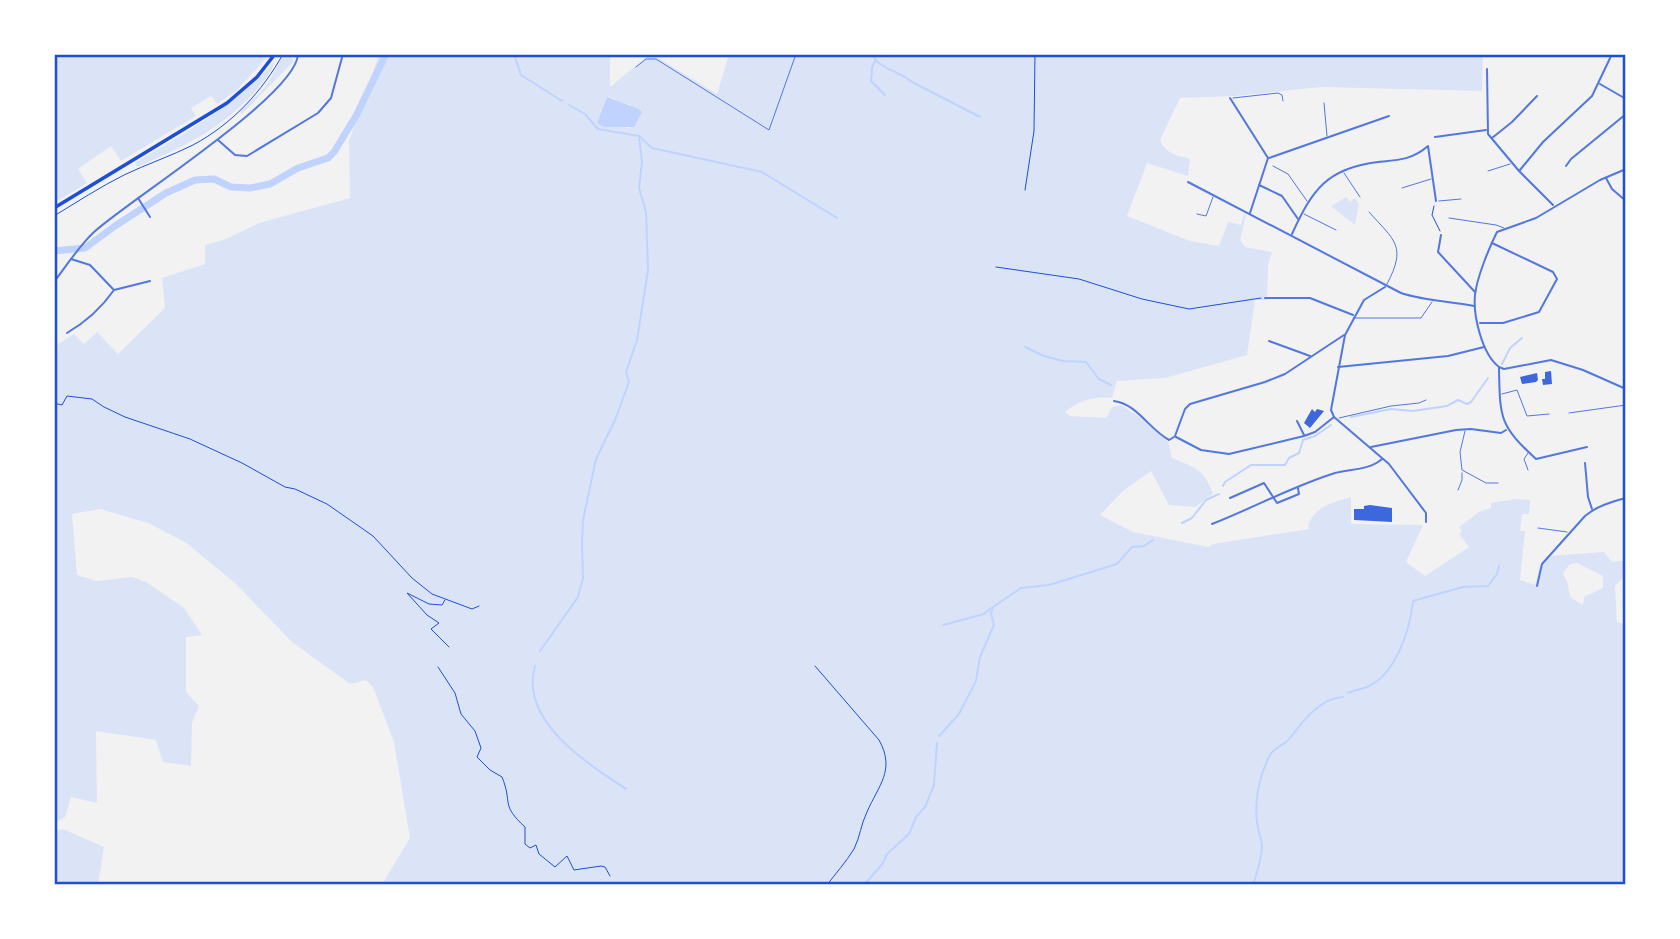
<svg xmlns="http://www.w3.org/2000/svg" width="1680" height="939" viewBox="0 0 1680 939" font-family="'Varela Round',sans-serif">
  <style>
    .green { fill: #dbe4f7; fill-rule: evenodd }
    .water { fill: #bfd3fe }
    .lines { fill: none; stroke-linecap: round; stroke-linejoin: round }
    .stream { stroke: #bfd3fe; stroke-width: 2 }
    .river { stroke: #bfd3fe; stroke-width: 7 }
    .building { fill: #3d67dc }
    .path { stroke: #1d4ed8; stroke-width: 1 }
    .service { stroke: #5277de; stroke-width: 1 }
    .minor { stroke: #5277de; stroke-width: 2 }
    .primary { stroke: #1d4ed8; stroke-width: 3.5 }
    .neatline { fill: none; stroke: #1d4ed8; stroke-width: 2.5 }
  </style>
  <rect width="100%" height="100%" fill="#f2f2f2"/>
  <g class="green">
    <polygon points="54,54 270,54 236,91 217,104 211,96 191,108 196,116 121,161 111,146 78,169 87,183 54,203"/>
    <polygon points="284,54 288,54 294,61 242,114 240,112 266,86"/>
    <path d="M379 54H610V87L650 54H657L658 58 717 94 729 54H1483L1482 91 1321 87 1235 96 1180 98 1160 140C1166 154 1176 155 1190 159L1188 176 1147 163 1127 216 1190 241 1219 246 1228 222 1241 225 1244 214 1246 215 1240 240 1245 247 1272 252 1268 265 1267 300H1255L1247 355 1165 378 1117 381 1112 398C1093 396 1079 401 1065 412L1070 416 1106 418 1112 407 1121 405 1144 420 1168 442 1172 458C1196 468 1204 469 1213 494L1195 507 1169 505 1151 471 1123 491 1100 515 1133 532 1208 547 1213 544 1309 529 1308 525C1317 505 1332 503 1351 497V524L1423 525 1406 562 1425 576 1469 547 1459 534 1462 531 1459 527 1479 512 1491 508V503L1516 499 1530 500 1529 514H1522L1520 531H1525L1520 580 1535 585 1539 568 1547 556 1604 552 1612 562 1626 560V575L1615 586 1617 622 1626 625V885H386L384 881 410 838 394 742 373 687 366 680 350 684 292 642 235 583 185 542 148 523 100 509 72 514 77 575 97 581 132 577 146 582 184 608 202 635 186 637V692L199 706 192 723 191 766 163 762 156 740 96 731 97 803 71 797 65 817 54 823V347L74 334 84 344 97 332 118 354 165 308 162 278 205 264V245L226 239 259 223 350 198 349 141ZM607 97C616 98 621 105 630 104V128L597 123ZM1577 563 1603 576V588L1584 597 1583 605 1570 597 1568 584 1563 573 1570 564Z"/>
    <path d="M274 62C273 71 262 83 255 92 218 131 185 146 137 167L135 163C186 132 233 107 274 62Z"/>
    <polygon points="1346,197 1350,202 1355,198 1359,204 1355,225 1331,206"/>
    <polygon points="63,829 104,847 98,885 54,885 54,831"/>
  </g>
  <polygon class="water" points="607,97 639,109 642,112 634,127 604,127 597,123"/>
  <g class="lines">
    <g class="stream">
      <polyline points="514,54 521,75 562,101"/>
      <path d="M872 54C879 69 899 71 912 82L980 117"/>
      <polyline points="875,61 872,68 871,81 885,95"/>
      <polyline points="569,105 585,114 598,129 639,136 652,148 762,172 837,218"/>
      <polyline points="1025,347 1044,356 1063,361 1086,362 1099,379 1111,385"/>
      <polyline points="1502,364 1510,348 1522,338"/>
      <polyline points="1351,417 1391,409 1413,411 1447,406 1458,400 1467,404 1471,402 1488,378"/>
      <polyline points="1223,486 1225,482 1251,465 1285,465 1289,458 1299,453 1303,440 1315,436 1331,425"/>
      <polyline points="1182,523 1192,518 1206,500 1219,494"/>
      <polyline points="943,625 984,614 991,608"/>
      <polyline points="540,651 578,597 583,578 582,543 583,520 596,459 615,420 629,382 626,372 637,340 648,270 646,212 639,188 642,162 639,136"/>
      <path d="M535 666C519 721 588 764 626 789"/>
      <path d="M1348 693C1354 690 1358 690 1364 688 1395 678 1410 630 1413 601L1463 587 1488 586 1497 574 1499 566"/>
      <polyline points="939,736 959,714 976,681 980,657 994,625 991,614 993,607 1021,588 1049,585 1117,564 1132,547 1144,546 1153,540"/>
      <polyline points="864,885 883,863 887,854 909,834 916,817 925,807 934,785 937,743"/>
      <path d="M1253 885C1257 873 1261 861 1262 848 1262 839 1258 831 1257 822 1254 799 1260 774 1270 755 1275 747 1285 745 1290 738 1303 721 1320 698 1343 697"/>
    </g>
    <polyline class="river" points="54,251 85,248 115,226 166,193 195,180 214,179 231,187 250,188 270,184 298,168 328,158 334,152 356,116 386,54"/>
  </g>
  <g class="building">
    <polygon points="1551,371 1552,384 1543,385 1542,379 1545,379 1545,372"/>
    <polygon points="1537,373 1538,380 1536,382 1522,384 1520,377"/>
    <polygon points="1312,409 1315,412 1317,409 1324,411 1310,428 1304,423"/>
    <polygon points="1370,505 1392,508 1392,522 1354,520 1354,509 1364,509 1364,506"/>
  </g>
  <g class="lines">
    <g class="path">
      <polyline points="1025,190 1034,131 1035,54"/>
      <polyline points="1434,206 1432,215 1440,231"/>
      <path d="M54 216C77 202 100 187 124 175 147 164 171 156 193 145 232 124 262 92 283 54"/>
      <polyline points="996,267 1079,279 1142,299 1189,309 1261,298"/>
      <polyline points="54,403 62,405 67,396 92,399 104,407 125,417 190,439 242,463 285,487 295,489 327,504 373,536 412,578 432,594 472,609 479,606"/>
      <polyline points="445,600 442,605 429,604 407,593 427,615 439,623 431,629 449,647"/>
      <path d="M815 666 879 740C896 770 878 786 867 812 861 824 860 837 854 849 846 862 836 873 827 885"/>
      <path d="M438 667 455 693 461 714 475 731 481 748 477 757 490 770 502 777C513 804 500 804 525 827V844L530 848 536 845 539 854 555 867 567 856 574 870 601 866 605 867 610 876"/>
    </g>
    <g class="service">
      <polyline points="636,67 646,59 656,59 769,130 796,54"/>
      <polyline points="1233,98 1278,93 1282,95 1283,101"/>
      <polyline points="1324,103 1327,136"/>
      <polyline points="1273,166 1288,174 1307,201"/>
      <polyline points="1488,171 1510,164"/>
      <polyline points="1344,173 1360,197"/>
      <polyline points="1402,188 1431,179"/>
      <polyline points="1439,201 1461,199"/>
      <path d="M1369 212C1395 241 1407 246 1387 284"/>
      <polyline points="1197,214 1206,216 1213,197"/>
      <polyline points="1304,214 1336,230"/>
      <polyline points="1449,218 1496,225 1504,228"/>
      <polyline points="1353,318 1421,318 1432,302"/>
      <polyline points="1502,394 1517,390 1527,416 1549,414"/>
      <polyline points="1569,413 1626,405"/>
      <polyline points="1339,418 1391,406 1419,403 1426,400"/>
      <polyline points="1465,431 1460,452 1462,470 1486,483 1498,483"/>
      <polyline points="1528,470 1524,459 1528,453"/>
      <polyline points="1458,490 1462,480 1462,473"/>
      <polyline points="1538,528 1567,532"/>
      <polyline points="1624,536 1626,508"/>
    </g>
    <g class="minor">
      <polyline points="1487,69 1488,134 1519,171 1553,205"/>
      <polyline points="1600,84 1626,99"/>
      <polyline points="1230,98 1268,158 1250,213"/>
      <polyline points="1435,137 1486,130"/>
      <polyline points="1492,138 1512,122 1537,96"/>
      <polyline points="218,140 235,155 247,156 318,113 331,98 343,54"/>
      <polyline points="1269,158 1389,116"/>
      <polyline points="1566,166 1571,159 1626,114"/>
      <path d="M1626 169 1600 180 1536 218 1497 232C1489 248 1477 277 1475 295 1473 316 1482 354 1499 367L1504 369 1551 360 1583 370 1626 389"/>
      <polyline points="1520,170 1543,142 1592,96 1612,54"/>
      <polyline points="1606,178 1612,189 1626,201"/>
      <path d="M1188 182 1401 293C1425 301 1450 301 1474 306"/>
      <polyline points="1259,185 1282,196 1298,219"/>
      <polyline points="138,198 150,217"/>
      <path d="M1292 234C1312 190 1327 168 1378 162 1398 160 1412 160 1428 146L1436 201"/>
      <polyline points="1441,235 1438,252 1475,292"/>
      <polyline points="71,259 90,265 113,289"/>
      <path d="M54 282C67 265 79 246 94 232 129 200 297 95 298 54"/>
      <polyline points="1385,287 1364,300 1345,335 1331,410 1334,417 1389,464 1426,513 1426,522"/>
      <polyline points="1265,298 1310,298 1353,315"/>
      <polyline points="1480,323 1503,323 1539,312 1557,279 1553,272 1492,243"/>
      <path d="M67 333C86 322 102 307 114 290L150 281"/>
      <polyline points="1269,341 1310,356"/>
      <polyline points="1338,367 1448,356 1484,347"/>
      <path d="M1499 368C1500 418 1499 425 1536 459L1587 447"/>
      <path d="M1114 401C1137 404 1149 429 1169 440L1174 437"/>
      <polyline points="1297,421 1304,435"/>
      <polyline points="1175,436 1185,409 1190,404 1265,382 1285,374 1344,335"/>
      <polyline points="1176,437 1201,450 1229,454 1304,436 1315,432 1334,417"/>
      <polyline points="1371,447 1456,430 1471,429 1501,433 1506,430"/>
      <polyline points="1585,463 1588,497 1592,509"/>
      <polyline points="1230,498 1264,483 1277,503 1299,494 1298,488"/>
      <path d="M1212 524C1253 508 1293 486 1335 473 1350 469 1370 470 1382 459"/>
      <path d="M1537 586 1542 564 1585 516C1597 506 1611 502 1626 498"/>
    </g>
    <polyline class="primary" points="54,208 227,103 257,77 275,54"/>
  </g>
  <rect width="1680" height="939" fill="none" stroke="#ffffff" stroke-width="112"/>
  <rect x="56" y="56" width="1568" height="827" class="neatline"/>
</svg>
